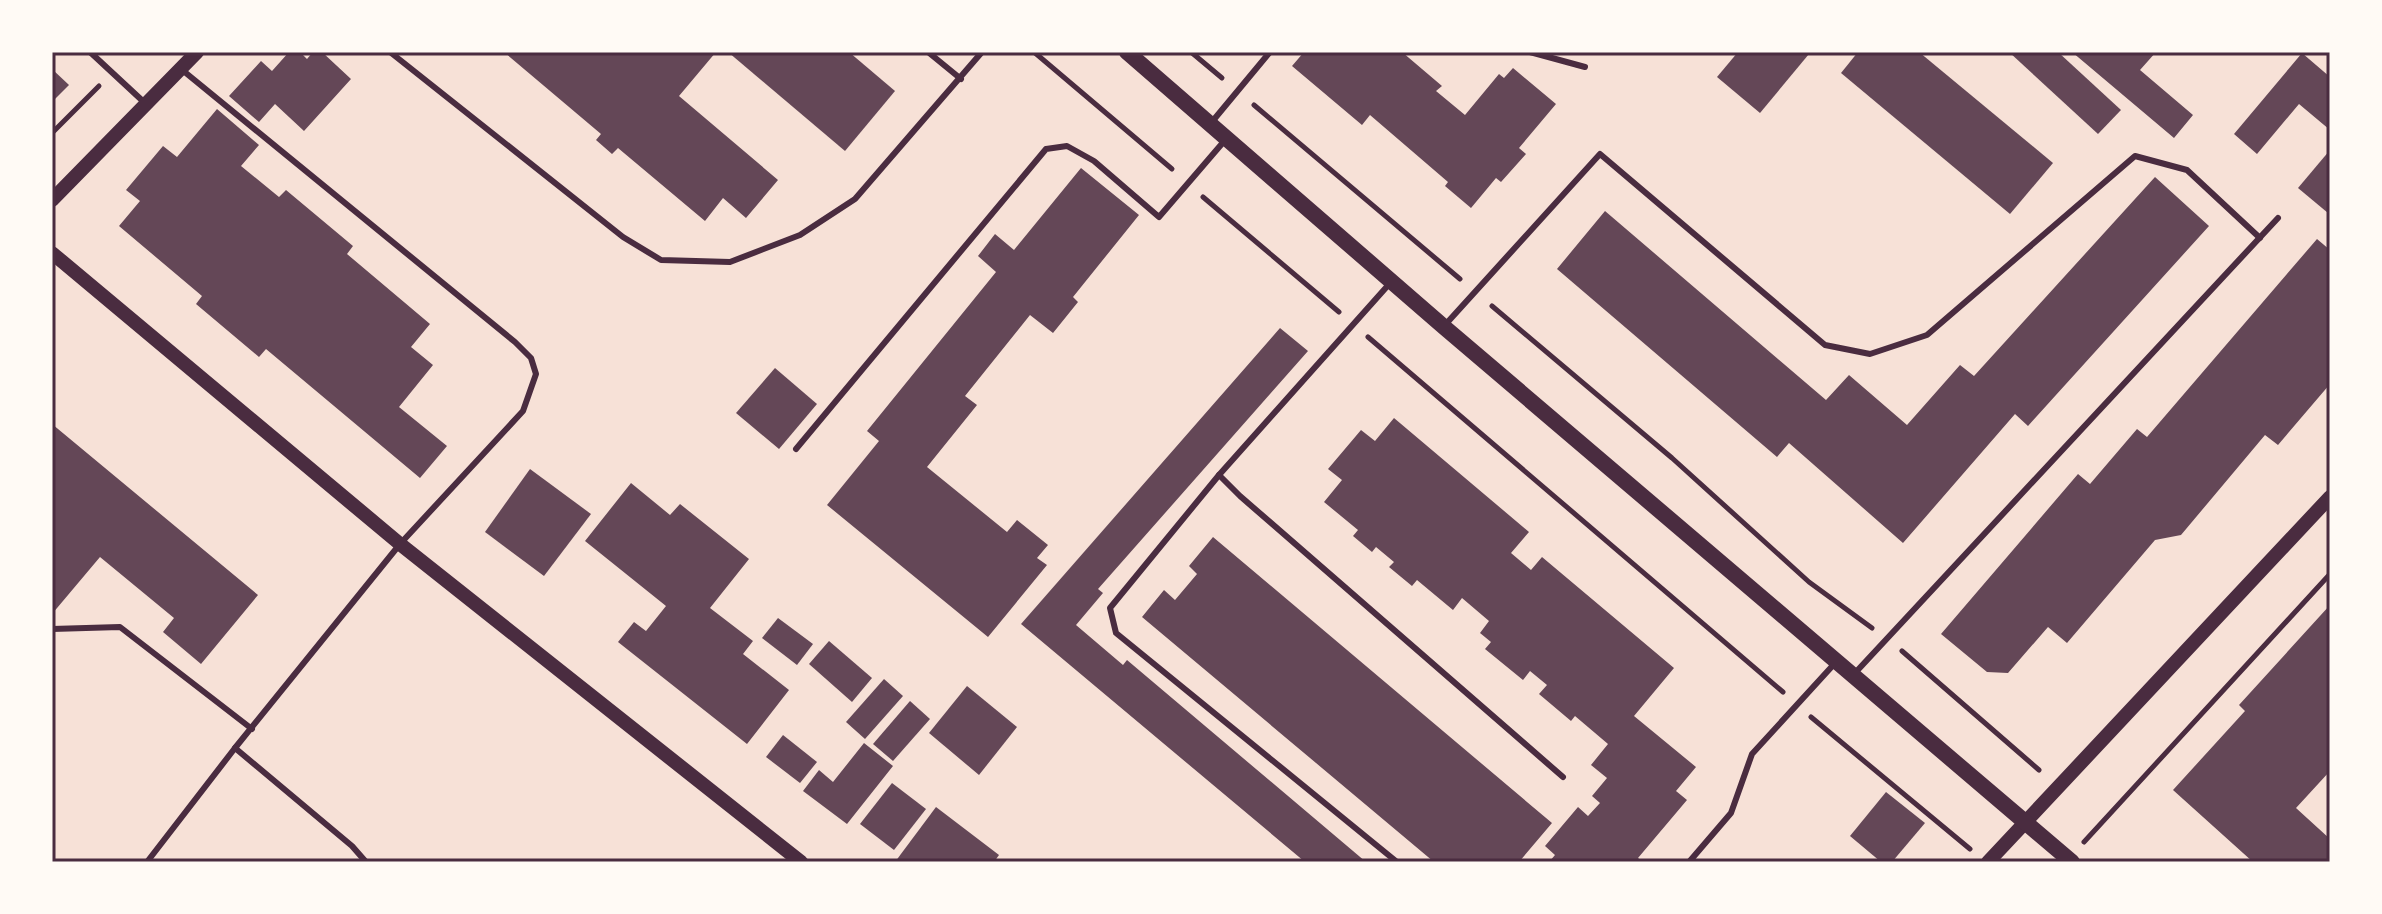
<svg xmlns="http://www.w3.org/2000/svg" width="2382" height="914" viewBox="0 0 2382 914" font-family="'Source Sans 3',sans-serif">
  <style>
    .building { fill: #644757 }
    .lines { fill: none; stroke-linecap: round; stroke-linejoin: round }
    .path { stroke: #4a2c40; stroke-width: 5 }
    .service { stroke: #4a2c40; stroke-width: 6 }
    .tertiary { stroke: #4a2c40; stroke-width: 14 }
    .secondary { stroke: #4a2c40; stroke-width: 16 }
    .neatline { fill: none; stroke: #4a2c40; stroke-width: 3 }
  </style>
  <rect width="100%" height="100%" fill="#f7e1d7"/>
  <g class="building">
    <polygon points="289,52 300,52 307,59 313,52 322,52 351,79 304,131 275,104 259,122 229,96 261,61 272,71"/>
    <polygon points="504,52 716,52 679,96 778,180 746,218 723,198 705,221 618,148 612,154 596,140 601,134"/>
    <polygon points="728,52 849,52 895,91 845,151"/>
    <polygon points="1304,52 1402,52 1442,86 1436,91 1465,115 1499,74 1504,78 1513,68 1556,104 1519,148 1526,154 1501,182 1496,178 1471,208 1445,186 1448,182 1370,115 1362,125 1292,66"/>
    <polygon points="1738,52 1807,52 1809,54 1760,113 1717,77"/>
    <polygon points="1858,52 1919,52 2053,163 2010,214 1841,73"/>
    <polygon points="2009,52 2058,52 2121,110 2098,134"/>
    <polygon points="2072,52 2156,52 2140,70 2193,115 2174,138"/>
    <polygon points="2302,53 2330,77 2330,130 2299,104 2257,154 2234,134"/>
    <polygon points="52,69 69,85 52,102"/>
    <polygon points="217,109 259,145 241,166 279,197 286,190 353,246 347,254 430,324 411,347 433,365 399,407 447,446 420,478 266,349 259,357 196,304 202,296 119,226 140,201 126,190 163,146 177,157"/>
    <polygon points="2330,150 2330,210 2328,213 2298,188"/>
    <polygon points="1081,168 1139,215 1073,297 1078,302 1053,333 1030,315 965,396 977,405 927,467 1007,532 1017,520 1048,545 1037,558 1047,565 988,637 827,505 879,441 867,431 996,272 978,256 995,234 1014,250"/>
    <polygon points="2155,177 2209,226 2028,426 2015,414 1903,543 1789,443 1777,457 1557,269 1605,211 1826,400 1849,375 1907,425 1960,365 1974,376"/>
    <polygon points="2317,239 2330,250 2330,384 2278,445 2265,435 2181,535 2155,540 2067,643 2048,627 2008,673 1987,672 1941,634 2078,474 2090,484 2137,429 2147,437"/>
    <polygon points="1280,328 1308,351 1098,589 1103,593 1076,625 1123,665 1127,660 1366,862 1305,862 1021,624"/>
    <polygon points="775,368 817,404 779,449 736,413"/>
    <polygon points="1394,418 1529,532 1511,553 1531,570 1542,557 1674,668 1634,716 1696,767 1676,791 1687,800 1638,858 1643,862 1549,862 1555,855 1545,846 1578,807 1588,816 1600,803 1592,796 1607,778 1591,765 1608,744 1575,716 1571,721 1539,694 1547,685 1530,671 1523,680 1485,649 1491,642 1480,633 1489,621 1462,598 1453,610 1417,580 1412,586 1389,567 1394,562 1376,547 1372,552 1353,536 1358,530 1324,502 1342,480 1328,469 1361,430 1375,441"/>
    <polygon points="52,424 258,595 201,664 163,632 174,618 100,557 52,614"/>
    <polygon points="530,469 591,514 544,576 485,532"/>
    <polygon points="631,483 670,515 680,504 749,559 710,608 753,641 743,654 789,690 747,744 618,642 634,622 646,631 666,606 585,541"/>
    <polygon points="1213,537 1552,823 1519,862 1434,862 1142,617 1164,590 1175,600 1197,574 1189,566"/>
    <polygon points="2330,605 2330,771 2296,808 2330,839 2330,862 2253,862 2173,790 2245,711 2239,705"/>
    <polygon points="778,618 813,644 797,665 762,638"/>
    <polygon points="829,641 872,678 852,702 809,664"/>
    <polygon points="884,679 903,696 865,739 846,722"/>
    <polygon points="967,686 1017,727 979,775 929,733"/>
    <polygon points="910,701 930,719 893,761 873,744"/>
    <polygon points="783,735 817,762 800,783 766,757"/>
    <polygon points="864,743 893,766 847,824 803,791 819,770 833,782"/>
    <polygon points="892,783 926,809 894,850 860,824"/>
    <polygon points="1886,792 1925,823 1892,862 1881,862 1850,836"/>
    <polygon points="936,807 999,855 994,862 895,862"/>
  </g>
  <g class="lines">
    <g class="path">
      <polyline points="1034,52 1172,169"/>
      <polyline points="1191,52 1222,78"/>
      <polyline points="1254,105 1460,279"/>
      <polyline points="52,133 99,86"/>
      <polyline points="1203,197 1339,312"/>
      <polyline points="1492,306 1672,458 1809,582 1872,628"/>
      <polyline points="1368,337 1783,692"/>
      <polyline points="1902,651 2039,770"/>
      <polyline points="1811,717 1970,849"/>
      <polyline points="2084,842 2330,574"/>
    </g>
    <g class="service">
      <polyline points="90,52 146,104"/>
      <polyline points="390,52 623,237 661,260 730,262 800,235 855,199 982,52"/>
      <polyline points="928,52 961,79"/>
      <polyline points="1530,52 1585,67"/>
      <polyline points="181,69 515,342 531,358 536,374 523,411 400,544 235,748 352,846 366,862"/>
      <polyline points="1211,123 1270,52"/>
      <polyline points="1391,282 1219,475 1240,496 1563,777"/>
      <polyline points="1445,325 1600,154 1825,345 1870,354 1927,335 2135,156 2187,170 2260,238"/>
      <polyline points="796,449 1046,149 1067,146 1094,161 1159,217 1226,139"/>
      <polyline points="1219,475 1110,608 1116,633 1397,862"/>
      <polyline points="52,629 120,627 252,729"/>
      <polyline points="1855,673 2278,218"/>
      <polyline points="147,862 235,748"/>
      <polyline points="1689,862 1731,813 1752,754 1836,662"/>
    </g>
    <g class="tertiary">
      <polyline points="52,200 197,52"/>
      <polyline points="52,253 400,544 801,862"/>
      <polyline points="1988,862 2330,497"/>
    </g>
    <polyline class="secondary" points="1127,52 1444,327 2072,862"/>
  </g>
  <rect width="2382" height="914" fill="none" stroke="#fffaf5" stroke-width="108"/>
  <rect x="54" y="54" width="2274" height="806" class="neatline"/>
</svg>
